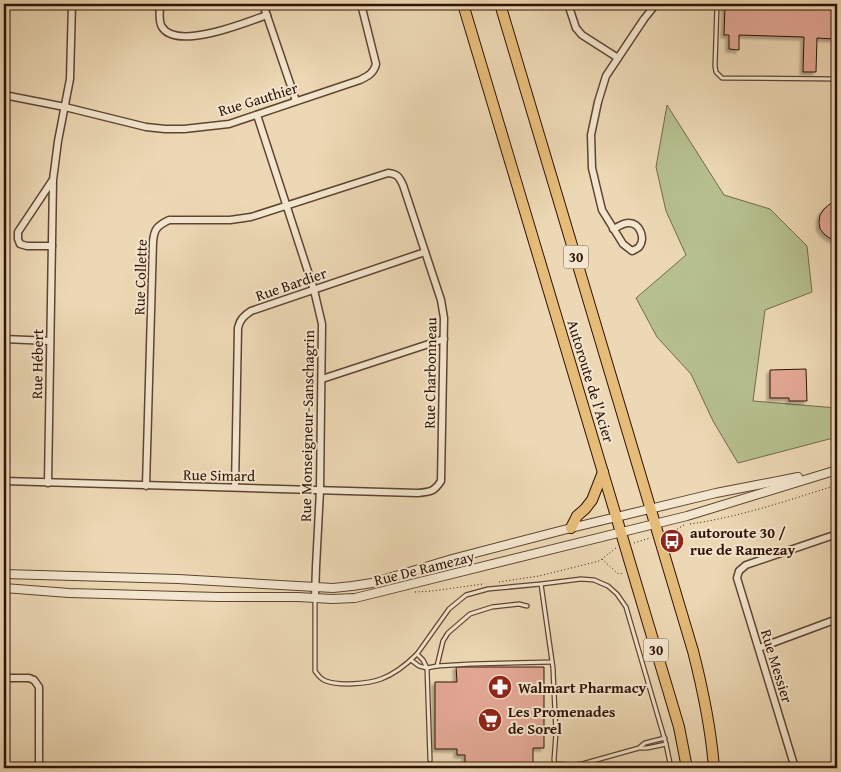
<svg xmlns="http://www.w3.org/2000/svg" width="841" height="772" viewBox="0 0 841 772" font-family="'Gentium Book Plus',serif">
  <style>
    .green { fill: #b6bf8e; stroke: #73694a }
    .building { fill: #e2a794; stroke: #301305; filter: url(#shadow) }
    .lines { fill: none; stroke-linecap: round; stroke-linejoin: round }
    .service-casing { stroke: #5f4431; stroke-width: 5.5 }
    .minor-casing { stroke: #5f4431; stroke-width: 9 }
    .tertiary-casing { stroke: #5f4431; stroke-width: 10 }
    .trunk-casing { stroke: #301305; stroke-width: 12 }
    .path { stroke: #301305; stroke-width: 1; stroke-dasharray: 1 2.5; stroke-linecap: butt }
    .service { stroke: #f3e6ce; stroke-width: 3 }
    .minor { stroke: #f3e6ce; stroke-width: 6 }
    .tertiary { stroke: #f3e6ce; stroke-width: 8 }
    .trunk { stroke: #e6bc7a; stroke-width: 10 }
    .labels { text-anchor: middle; dominant-baseline: central; stroke-width: 4; stroke-linejoin: round; paint-order: stroke }
    .shield { fill: #f3e6ce; stroke: #6a5241; stroke-width: 1 }
    .shield-label { font-size: 14px; font-weight: bold; fill: #301305 }
    .street-label { font-size: 15px; fill: #301305; stroke: #f3e6ce }
    .poi-label { font-size: 15px; font-weight: bold; fill: #301305; stroke: #f3e6ce; text-anchor: start }
  </style>
  <defs>
    <filter id="shadow"><feDropShadow dx="-3" dy="3" stdDeviation="1" flood-color="#0004"/></filter>
  </defs>
  <rect width="100%" height="100%" fill="#ecd8b4"/>
  <filter id="stains"><feTurbulence type="fractalNoise" baseFrequency=".004" numOctaves="4"/><feColorMatrix values="0 0 0 0 .2 0 0 0 0 .09 0 0 0 0 .02 0 0 0 .5 -.17"/></filter>
  <radialGradient id="worn" r=".72"><stop offset=".6" stop-color="#630" stop-opacity="0"/><stop offset="1" stop-color="#630" stop-opacity=".3"/></radialGradient>
  <polygon class="green" points="667,105 724,195 770,209 807,246 812,292 765,310 753,401 837,408 837,437 738,463 713,421 691,374 657,337 636,298 686,255 666,211 656,167"/>
  <g class="building">
    <polygon points="725,4 834,4 834,39 817,38 816,72 803,72 804,37 739,35 739,50 729,49 729,35 724,35"/>
    <polygon points="837,203 837,240 831,239 825,235 820,229 819,222 820,215 824,209 830,204"/>
    <polygon points="806,369 807,401 789,401 789,398 770,398 770,370"/>
    <polygon points="456,667 544,667 544,748 533,748 533,768 465,768 465,755 457,755 457,749 435,749 435,682 457,682"/>
  </g>
  <g class="lines">
    <g class="service-casing">
      <g id="service">
        <polyline points="717,4 715,66 716,72 722,78 837,79"/>
        <polyline points="541,584 553,668 554,691 556,733 554,760 555,764 573,765 582,764 639,748 647,748 666,744"/>
        <path d="M315 599V671C318 675 320 679 326 681 339 686 368 684 381 679 395 674 407 664 417 654L449 609 466 595 488 589 541 584 581 579 594 580 608 586 617 594 626 607 666 744 671 768"/>
        <polyline points="417,654 423,660 427,668 430,760"/>
        <polyline points="411,660 419,666 427,668 437,666 471,664 552,662"/>
        <polyline points="437,666 443,641 448,633 470,614 492,607 519,604 527,606"/>
        <polyline points="640,747 645,743 665,738"/>
      </g>
    </g>
    <g class="minor-casing">
      <g id="minor">
        <path d="M160 4C160 11 158 21 162 27 177 51 247 22 267 15"/>
        <polyline points="263,4 296,101"/>
        <polyline points="568,4 576,28 582,35 618,58"/>
        <path d="M4 95 65 107 146 127 165 129H184L229 124 360 80C368 76 374 73 376 64L361 4"/>
        <polyline points="257,115 314,290 322,324 320,490 316,567 315,598"/>
        <path d="M613 229C618 227 623 223 628 223 640 222 646 239 639 247 637 249 634 250 632 251L623 244 602 210 592 168 591 135 598 102 606 76 644 19 656 4"/>
        <polyline points="52,246 27,246 20,244 18,239 18,232 52,181"/>
        <polyline points="4,339 50,341"/>
        <polyline points="322,379 444,339"/>
        <path d="M4 481C142 486 280 489 417 493 430 492 434 492 441 481L444 318 441 300 403 185C399 177 398 174 388 173L251 217 230 220H169C157 226 154 229 153 242L146 486"/>
        <polyline points="48,483 53,180 58,141 70,79 72,4"/>
        <path d="M235 487 238 328C240 319 244 316 251 311L425 252"/>
        <polyline points="759,648 837,619"/>
        <polyline points="4,678 29,678 34,680 39,687 39,768"/>
        <polyline points="4,767 39,767"/>
        <polyline points="795,768 737,578 739,571 746,565 837,534"/>
      </g>
    </g>
    <g class="tertiary-casing">
      <g id="tertiary">
        <polyline points="4,574 178,579 333,588 352,586 372,583 452,559 571,528 716,493 798,477"/>
        <polyline points="4,588 69,593 218,597 298,597 332,599 355,598 687,516 837,470"/>
      </g>
    </g>
    <g class="trunk-casing">
      <g id="trunk">
        <polyline points="463,4 668,690 679,727 687,768"/>
        <path d="M500 4 693 651C703 690 711 729 714 768"/>
        <polyline points="571,528 577,516 585,509 592,500 603,472"/>
      </g>
    </g>
    <g class="path">
      <path d="M690 524C740 517 789 500 837 485"/>
      <path d="M668 534C675 532 678 528 684 525"/>
      <polyline points="672,541 677,539 677,534 676,533"/>
      <polyline points="634,543 650,538"/>
      <polyline points="602,559 617,573 620,574 624,573"/>
      <polyline points="499,582 539,576 599,561 616,548"/>
      <polyline points="415,592 432,591 483,584"/>
    </g>
    <use href="#service" class="service"/>
    <use href="#minor" class="minor"/>
    <use href="#tertiary" class="tertiary"/>
    <use href="#trunk" class="trunk"/>
  </g>
  <defs>
    <g id="bus-disc" transform="scale(1.25)"><circle r="9.5" fill="#8f2418" stroke="#f3e6ce"/><path d="M-5-6H5V4H4V6H2V4H-2V6H-4V4H-5ZM-3.5-4V0h7V-4ZM-3.5 1.2v1.5H-2V1.2ZM2 1.2v1.5H3.5V1.2Z" fill="#fff"/></g>
    <g id="pharmacy-disc" transform="scale(1.25)"><circle r="9.5" fill="#8f2418" stroke="#f3e6ce"/><path d="M-2-6h4v4h4v4h-4v4h-4v-4h-4v-4h4Z" fill="#fff"/></g>
    <g id="supermarket-disc" transform="scale(1.25)"><circle r="9.5" fill="#8f2418" stroke="#f3e6ce"/><path d="M-6-5.5h2.5l.6 2H6L4.5 2H-2.5L-4.4-4H-6ZM-1.5 3.2a1.3 1.3 0 1 0 .1 0ZM3 3.2a1.3 1.3 0 1 0 .1 0Z" fill="#fff"/></g>
  </defs>
  <g fill-rule="evenodd">
    <use href="#bus-disc" x="672" y="541"/>
    <use href="#pharmacy-disc" x="500" y="687"/>
    <use href="#supermarket-disc" x="490" y="720"/>
  </g>
  <g class="labels">
    <g class="shield">
      <rect x="563.5" y="245.5" width="25" height="23" rx="4"/>
      <rect x="643.5" y="638.5" width="25" height="23" rx="4"/>
    </g>
    <g class="shield-label">
      <text x="576" y="257">30</text>
      <text x="656" y="650">30</text>
    </g>
    <g class="street-label">
      <text transform="translate(258 99) rotate(-17)">Rue Gauthier</text>
      <text transform="translate(140 277) rotate(-88)">Rue Collette</text>
      <text transform="translate(291 284) rotate(-19)">Rue Bardier</text>
      <text transform="translate(37 364) rotate(-89)">Rue Hébert</text>
      <text transform="translate(430 373) rotate(-89)">Rue Charbonneau</text>
      <text transform="translate(591 381) rotate(73)">Autoroute de l'Acier</text>
      <text transform="translate(307 426) rotate(-89)">Rue Monseigneur-Sanschagrin</text>
      <text transform="translate(219 475) rotate(1)">Rue Simard</text>
      <text transform="translate(424 568) rotate(-14)">Rue De Ramezay</text>
      <text transform="translate(777 666) rotate(73)">Rue Messier</text>
    </g>
    <g class="poi-label">
      <text x="690" y="532">autoroute 30 /<tspan x="690" dy="17">rue de Ramezay</tspan></text>
      <text x="518" y="687">Walmart Pharmacy</text>
      <text x="508" y="711">Les Promenades<tspan x="508" dy="17">de Sorel</tspan></text>
    </g>
  </g>
  <rect width="841" height="772" fill="none" stroke="#ecd8b4" stroke-width="20"/>
  <rect x="5" y="5" width="831" height="762" fill="none" stroke="#301305" stroke-width="2.5"/>
  <rect x="10" y="10" width="821" height="752" fill="none" stroke="#301305"/>
  <rect width="100%" height="100%" filter="url(#stains)"/>
  <rect width="100%" height="100%" fill="url(#worn)"/>
</svg>
